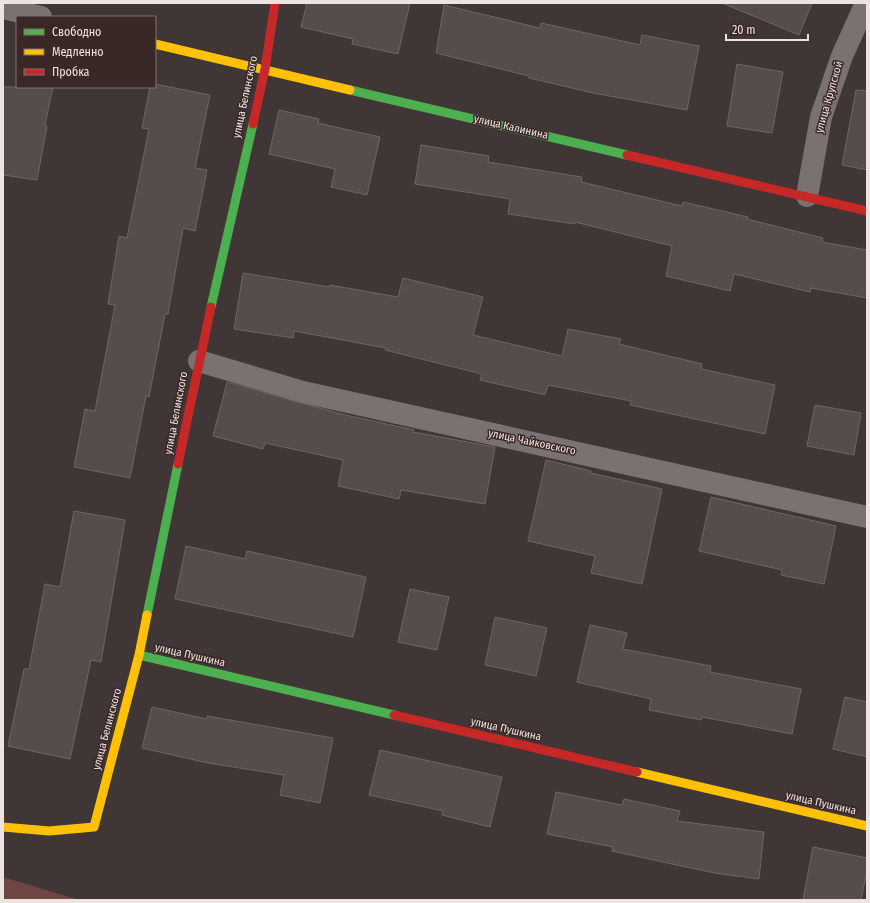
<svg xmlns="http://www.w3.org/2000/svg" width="870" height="903" viewBox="0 0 870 903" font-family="'Fira Sans Condensed',sans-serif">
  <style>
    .green { fill: #6e4742 }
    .building { fill: #554d4c; stroke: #6e6564 }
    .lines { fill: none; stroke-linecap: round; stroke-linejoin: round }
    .street { stroke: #7a7271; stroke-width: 22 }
    .fast { stroke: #4caf50; stroke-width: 9 }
    .slow { stroke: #ffc107; stroke-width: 9 }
    .jam { stroke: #c62828; stroke-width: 9 }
    .labels { text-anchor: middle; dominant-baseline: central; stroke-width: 3; stroke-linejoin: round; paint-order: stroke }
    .street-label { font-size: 11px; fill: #efe3e1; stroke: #3a2826 }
  </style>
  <rect width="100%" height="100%" fill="#3f3635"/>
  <polygon class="green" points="3,877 79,900 3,900"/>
  <g class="building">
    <polygon points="307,3 410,3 398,54 352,44 353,39 301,27"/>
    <polygon points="722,3 812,3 799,35"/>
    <polygon points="444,5 540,28 541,23 640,45 642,35 699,46 687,110 593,93 529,78 529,76 436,53"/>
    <polygon points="737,64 783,72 772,133 727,126"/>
    <polygon points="155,84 210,95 195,168 207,170 195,231 183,228 168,314 165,314 149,397 146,396 130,478 74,467 85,409 95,411 115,305 108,304 119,236 127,238 149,129 142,128 150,87 155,87"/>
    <polygon points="3,87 53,87 45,125 47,126 37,180 3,175"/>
    <polygon points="856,90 867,91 867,170 842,165"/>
    <polygon points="279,110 319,119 318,123 380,137 367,195 331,187 335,169 269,154"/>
    <polygon points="421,145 489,156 488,162 582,177 581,182 682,206 683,202 748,217 747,219 823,238 822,242 867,250 867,298 811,288 810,292 734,274 730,291 666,276 672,246 575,222 575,224 508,214 510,199 415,184"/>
    <polygon points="243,273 330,287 330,285 398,297 403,278 483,297 473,335 562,356 568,329 621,339 619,344 702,364 701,369 775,385 765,434 630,405 631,401 548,385 545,395 480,380 482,374 385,350 386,348 294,331 293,338 234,329"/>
    <polygon points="227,382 341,414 414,430 413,432 495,447 485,504 401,490 399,499 338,486 343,460 265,443 263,449 213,436"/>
    <polygon points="815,405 861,413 854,455 807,446"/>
    <polygon points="546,460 591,471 591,473 662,489 642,584 591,573 595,556 528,541"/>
    <polygon points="711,497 836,526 824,584 781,575 782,570 699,551"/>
    <polygon points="74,511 125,520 101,662 91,660 70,759 8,746 24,669 29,669 45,584 60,587"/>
    <polygon points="186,546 245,559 247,551 366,577 353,637 175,599"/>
    <polygon points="410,589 449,597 437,650 398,642"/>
    <polygon points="495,617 547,628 536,676 485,665"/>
    <polygon points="590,625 627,633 623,649 711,666 710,672 801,689 792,734 702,717 701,720 649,710 651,699 577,682"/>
    <polygon points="845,697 867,702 867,757 833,749"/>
    <polygon points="152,707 207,719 207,716 333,738 320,803 280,795 284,775 208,763 142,748"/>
    <polygon points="380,750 502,777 490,827 442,815 443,811 369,795"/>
    <polygon points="556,792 622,805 624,799 680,811 677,821 764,832 759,879 714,873 612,851 613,847 547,834"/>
    <polygon points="813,847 867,858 867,871 861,900 803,900"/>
  </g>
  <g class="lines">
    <g class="street">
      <polyline points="3,8 41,17"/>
      <polyline points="807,196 821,117 842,56 866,3"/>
      <polyline points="199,361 303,392 867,517"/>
    </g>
    <g class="fast">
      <polyline points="350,90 627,155"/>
      <polyline points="211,307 253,124"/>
      <polyline points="147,615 178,464"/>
      <polyline points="139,655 394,715"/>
    </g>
    <g class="slow">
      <polyline points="155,44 350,90"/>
      <polyline points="637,772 867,826"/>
      <polyline points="3,827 49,831 94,827 139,655 147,615"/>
    </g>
    <g class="jam">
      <polyline points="253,124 265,69 275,3"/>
      <polyline points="627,155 867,211"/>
      <polyline points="178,464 211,307"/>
      <polyline points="394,715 637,772"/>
    </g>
  </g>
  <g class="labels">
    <g class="street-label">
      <text transform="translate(245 97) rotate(-78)">улица Белинского</text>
      <text transform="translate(829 97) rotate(-74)">улица Крупской</text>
      <text transform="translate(511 127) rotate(13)">улица Калинина</text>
      <text transform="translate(176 413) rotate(-79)">улица Белинского</text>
      <text transform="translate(532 442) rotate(12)">улица Чайковского</text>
      <text transform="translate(190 655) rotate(13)">улица Пушкина</text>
      <text transform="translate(107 729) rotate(-75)">улица Белинского</text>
      <text transform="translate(506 729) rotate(13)">улица Пушкина</text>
      <text transform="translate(821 803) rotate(13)">улица Пушкина</text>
    </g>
  </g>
  <rect width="870" height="903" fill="none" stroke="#efe3e1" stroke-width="8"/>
  <rect x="16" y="16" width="140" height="72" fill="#3a2826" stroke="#827371"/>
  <rect x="24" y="29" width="20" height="6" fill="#4caf50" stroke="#827371"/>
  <text x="52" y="36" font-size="12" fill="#efe3e1">Свободно</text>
  <rect x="24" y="49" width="20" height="6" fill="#ffc107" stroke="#827371"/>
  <text x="52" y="56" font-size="12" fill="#efe3e1">Медленно</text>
  <rect x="24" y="69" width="20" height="6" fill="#c62828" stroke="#827371"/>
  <text x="52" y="76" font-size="12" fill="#efe3e1">Пробка</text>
  <path d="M726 34v6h82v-6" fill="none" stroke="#efe3e1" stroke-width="2"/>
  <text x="732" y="34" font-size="12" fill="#efe3e1" stroke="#3a2826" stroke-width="3" paint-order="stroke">20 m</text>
</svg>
